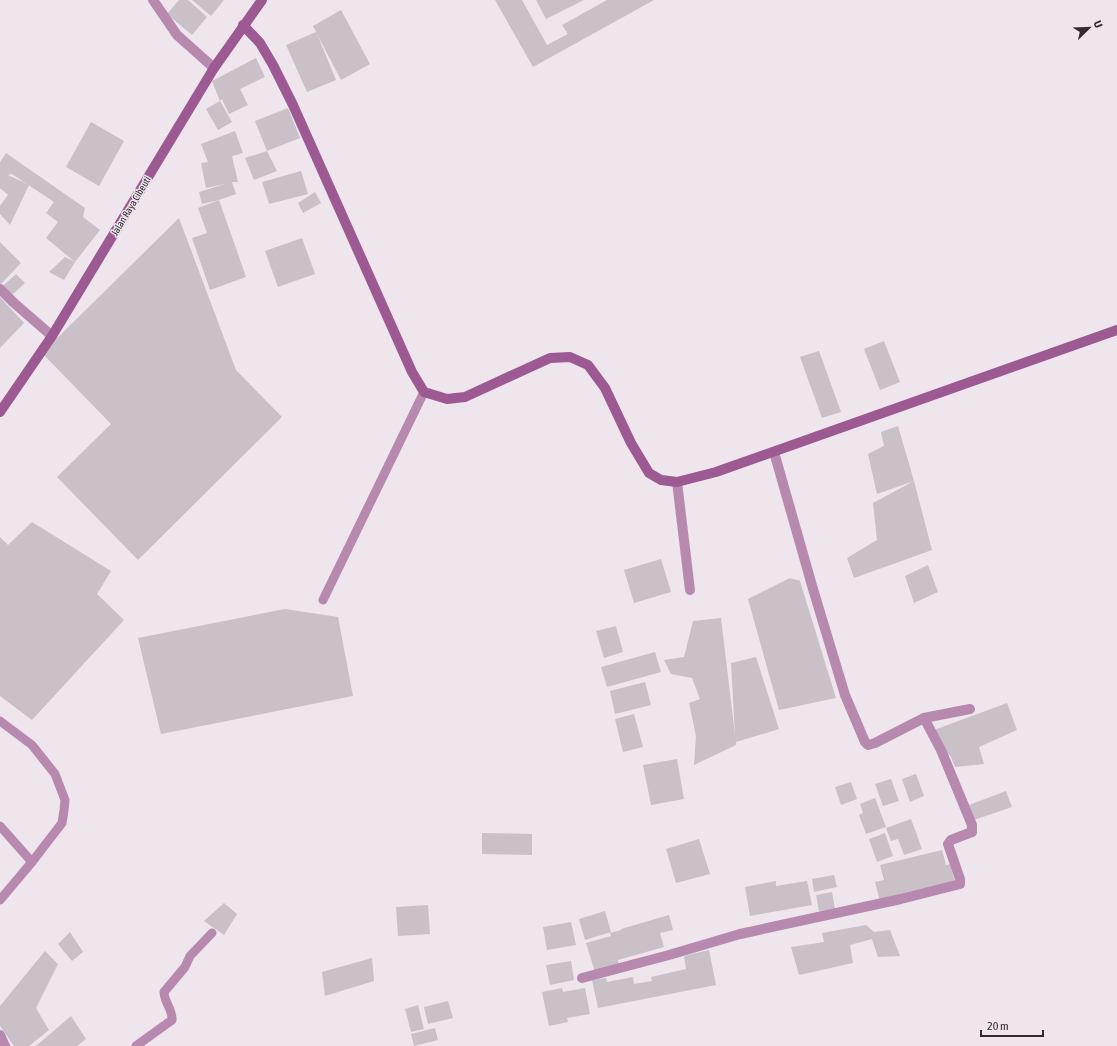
<svg xmlns="http://www.w3.org/2000/svg" width="1117" height="1046" viewBox="0 0 1117 1046" font-family="'Asap Condensed',sans-serif">
  <style>
    .building { fill: #cac0c7 }
    .lines { fill: none; stroke-linecap: round; stroke-linejoin: round }
    .lane { stroke: #b889af; stroke-width: 9 }
    .street { stroke: #b889af; stroke-width: 10 }
    .secondary { stroke: #9d5992; stroke-width: 10 }
    .labels { text-anchor: middle; dominant-baseline: central; stroke-width: 3; stroke-linejoin: round; paint-order: stroke }
    .street-label { font-size: 10px; fill: #302c2f; stroke: #efe5ed }
  </style>
  <rect width="100%" height="100%" fill="#efe5ed"/>
  <g class="building">
    <polygon points="179,0 188,0 207,17 192,35 167,14"/>
    <polygon points="192,0 224,0 211,16"/>
    <polygon points="495,0 522,0 547,45 568,34 562,25 607,0 654,0 533,67"/>
    <polygon points="536,0 584,0 546,19"/>
    <polygon points="341,10 370,64 341,80 317,34 336,80 307,92 286,45 316,32 313,26"/>
    <polygon points="256,58 265,77 240,89 248,105 229,114 222,99 220,101 212,81"/>
    <polygon points="220,101 232,122 218,130 206,109"/>
    <polygon points="288,108 300,138 267,151 255,121"/>
    <polygon points="91,122 124,141 99,186 66,167"/>
    <polygon points="235,131 243,153 232,156 238,182 232,182 236,194 219,200 246,277 210,290 192,238 207,233 198,208 219,200 202,204 199,192 225,184 206,188 201,163 208,162 201,144"/>
    <polygon points="267,151 277,171 254,180 245,158"/>
    <polygon points="6,153 85,208 83,217 100,230 75,262 46,238 58,222 46,213 54,202 12,174 8,175 29,185 10,225 0,214 0,206 8,195 0,188 0,162"/>
    <polygon points="301,171 308,194 269,204 262,182"/>
    <polygon points="315,192 321,203 303,213 298,203"/>
    <polygon points="179,218 236,370 282,417 138,560 57,477 111,424 42,353"/>
    <polygon points="302,238 315,274 278,287 265,251"/>
    <polygon points="0,242 21,263 0,285"/>
    <polygon points="65,257 75,262 64,280 49,272"/>
    <polygon points="16,274 25,283 12,295 3,286"/>
    <polygon points="0,297 24,323 0,348"/>
    <polygon points="884,341 900,382 880,390 864,349"/>
    <polygon points="819,351 841,412 822,418 800,357"/>
    <polygon points="898,426 914,481 877,494 868,454 884,446 881,432"/>
    <polygon points="914,481 932,550 854,578 847,558 877,540 873,503"/>
    <polygon points="32,522 111,571 97,594 124,620 32,720 0,696 0,537 8,545"/>
    <polygon points="661,559 671,592 634,603 624,570"/>
    <polygon points="928,565 938,592 914,603 905,576"/>
    <polygon points="790,578 800,581 836,698 779,710 748,599"/>
    <polygon points="285,609 338,617 353,696 161,734 138,638"/>
    <polygon points="721,618 735,735 731,663 756,657 779,729 736,742 736,745 694,765 696,736 689,703 700,699 692,678 671,674 664,660 684,657 693,621"/>
    <polygon points="616,626 623,652 604,658 596,631"/>
    <polygon points="655,652 661,672 607,687 601,667"/>
    <polygon points="645,682 651,705 615,714 610,691"/>
    <polygon points="1007,703 1017,730 979,747 984,764 955,767 951,757 944,749 934,730"/>
    <polygon points="634,714 643,747 623,752 615,719"/>
    <polygon points="677,759 684,799 651,805 643,765"/>
    <polygon points="916,774 924,796 910,802 902,779"/>
    <polygon points="891,779 899,801 883,806 875,784"/>
    <polygon points="851,782 857,799 841,805 835,787"/>
    <polygon points="1006,791 1012,807 974,820 969,805"/>
    <polygon points="875,798 886,827 866,834 859,815 863,813 860,804"/>
    <polygon points="911,819 922,849 904,855 898,839 891,841 886,828"/>
    <polygon points="482,833 532,834 532,855 482,854"/>
    <polygon points="885,833 893,856 877,862 869,839"/>
    <polygon points="699,839 710,874 676,883 666,849"/>
    <polygon points="942,850 946,865 950,864 955,883 880,901 875,882 884,880 880,865"/>
    <polygon points="834,875 837,887 814,892 812,879"/>
    <polygon points="776,881 776,886 807,881 812,905 750,916 745,887"/>
    <polygon points="832,892 835,909 819,911 816,895"/>
    <polygon points="224,903 237,914 224,935 204,921"/>
    <polygon points="428,905 430,934 398,936 396,907"/>
    <polygon points="605,911 611,932 585,940 579,919"/>
    <polygon points="669,915 673,930 660,933 664,947 618,960 619,965 595,972 586,943 611,936 610,933 621,930 621,929"/>
    <polygon points="571,922 576,945 547,950 543,927"/>
    <polygon points="866,925 874,932 890,930 900,956 878,957 872,939 850,945 853,963 799,975 791,947 824,942 822,933"/>
    <polygon points="70,932 83,952 72,961 58,944"/>
    <polygon points="709,950 716,985 598,1008 592,980 606,978 607,982 633,977 634,984 652,981 651,977 686,969 684,956"/>
    <polygon points="45,951 58,964 36,1008 49,1030 29,1046 14,1046 0,1026 0,1006"/>
    <polygon points="372,958 374,981 325,996 322,972"/>
    <polygon points="571,961 574,980 550,985 546,965"/>
    <polygon points="562,988 563,992 585,988 590,1014 567,1018 568,1022 549,1026 542,992"/>
    <polygon points="448,1001 453,1018 428,1024 424,1007"/>
    <polygon points="418,1005 424,1029 411,1032 405,1009"/>
    <polygon points="71,1016 86,1039 77,1046 36,1046"/>
    <polygon points="435,1028 438,1040 414,1046 411,1034"/>
  </g>
  <g class="lines">
    <g class="lane">
      <polyline points="323,600 424,392"/>
      <polyline points="0,721 32,745 55,774 65,800 64,810 62,823 32,862 0,900"/>
      <polyline points="0,826 32,862"/>
      <path d="M136 1046 172 1020C173 1010 164 1002 164 992L185 967 190 956 212 933"/>
    </g>
    <g class="street">
      <polyline points="153,0 177,35 214,68"/>
      <polyline points="0,289 13,302 52,336"/>
      <polyline points="774,452 813,589 845,695 865,742 868,745 875,743 924,718 970,709"/>
      <polyline points="677,482 690,590"/>
      <polyline points="582,978 669,955 740,934 901,899 960,884 960,879 948,844 951,840 972,832 972,825 941,750 924,718"/>
      <polyline points="0,1035 5,1046"/>
    </g>
    <g class="secondary">
      <polyline points="243,25 260,43 273,65 293,105 412,372 424,392 447,399 465,397 550,358 570,357 588,365 605,388 631,443 649,473 661,480 677,482 716,472 1117,330"/>
      <polyline points="0,412 52,336 214,68 262,0"/>
    </g>
  </g>
  <g class="labels">
    <g class="street-label">
      <text transform="translate(131 206) rotate(-59)">Jalan Raya Cibeuti</text>
    </g>
  </g>
  <g transform="translate(1089 28) rotate(67)" stroke="#efe5ed" stroke-width="3" paint-order="stroke">
  <path d="M0-3L7 15L0 10L-7 15Z" fill="#302c2f"/>
  <text y="-6" font-size="11" font-weight="bold" text-anchor="middle" fill="#302c2f">U</text>
  </g>
  <path d="M981 1030v6h62v-6" fill="none" stroke="#302c2f" stroke-width="2"/>
  <text x="987" y="1030" font-size="12" fill="#302c2f" stroke="#efe5ed" stroke-width="3" paint-order="stroke">20 m</text>
</svg>
